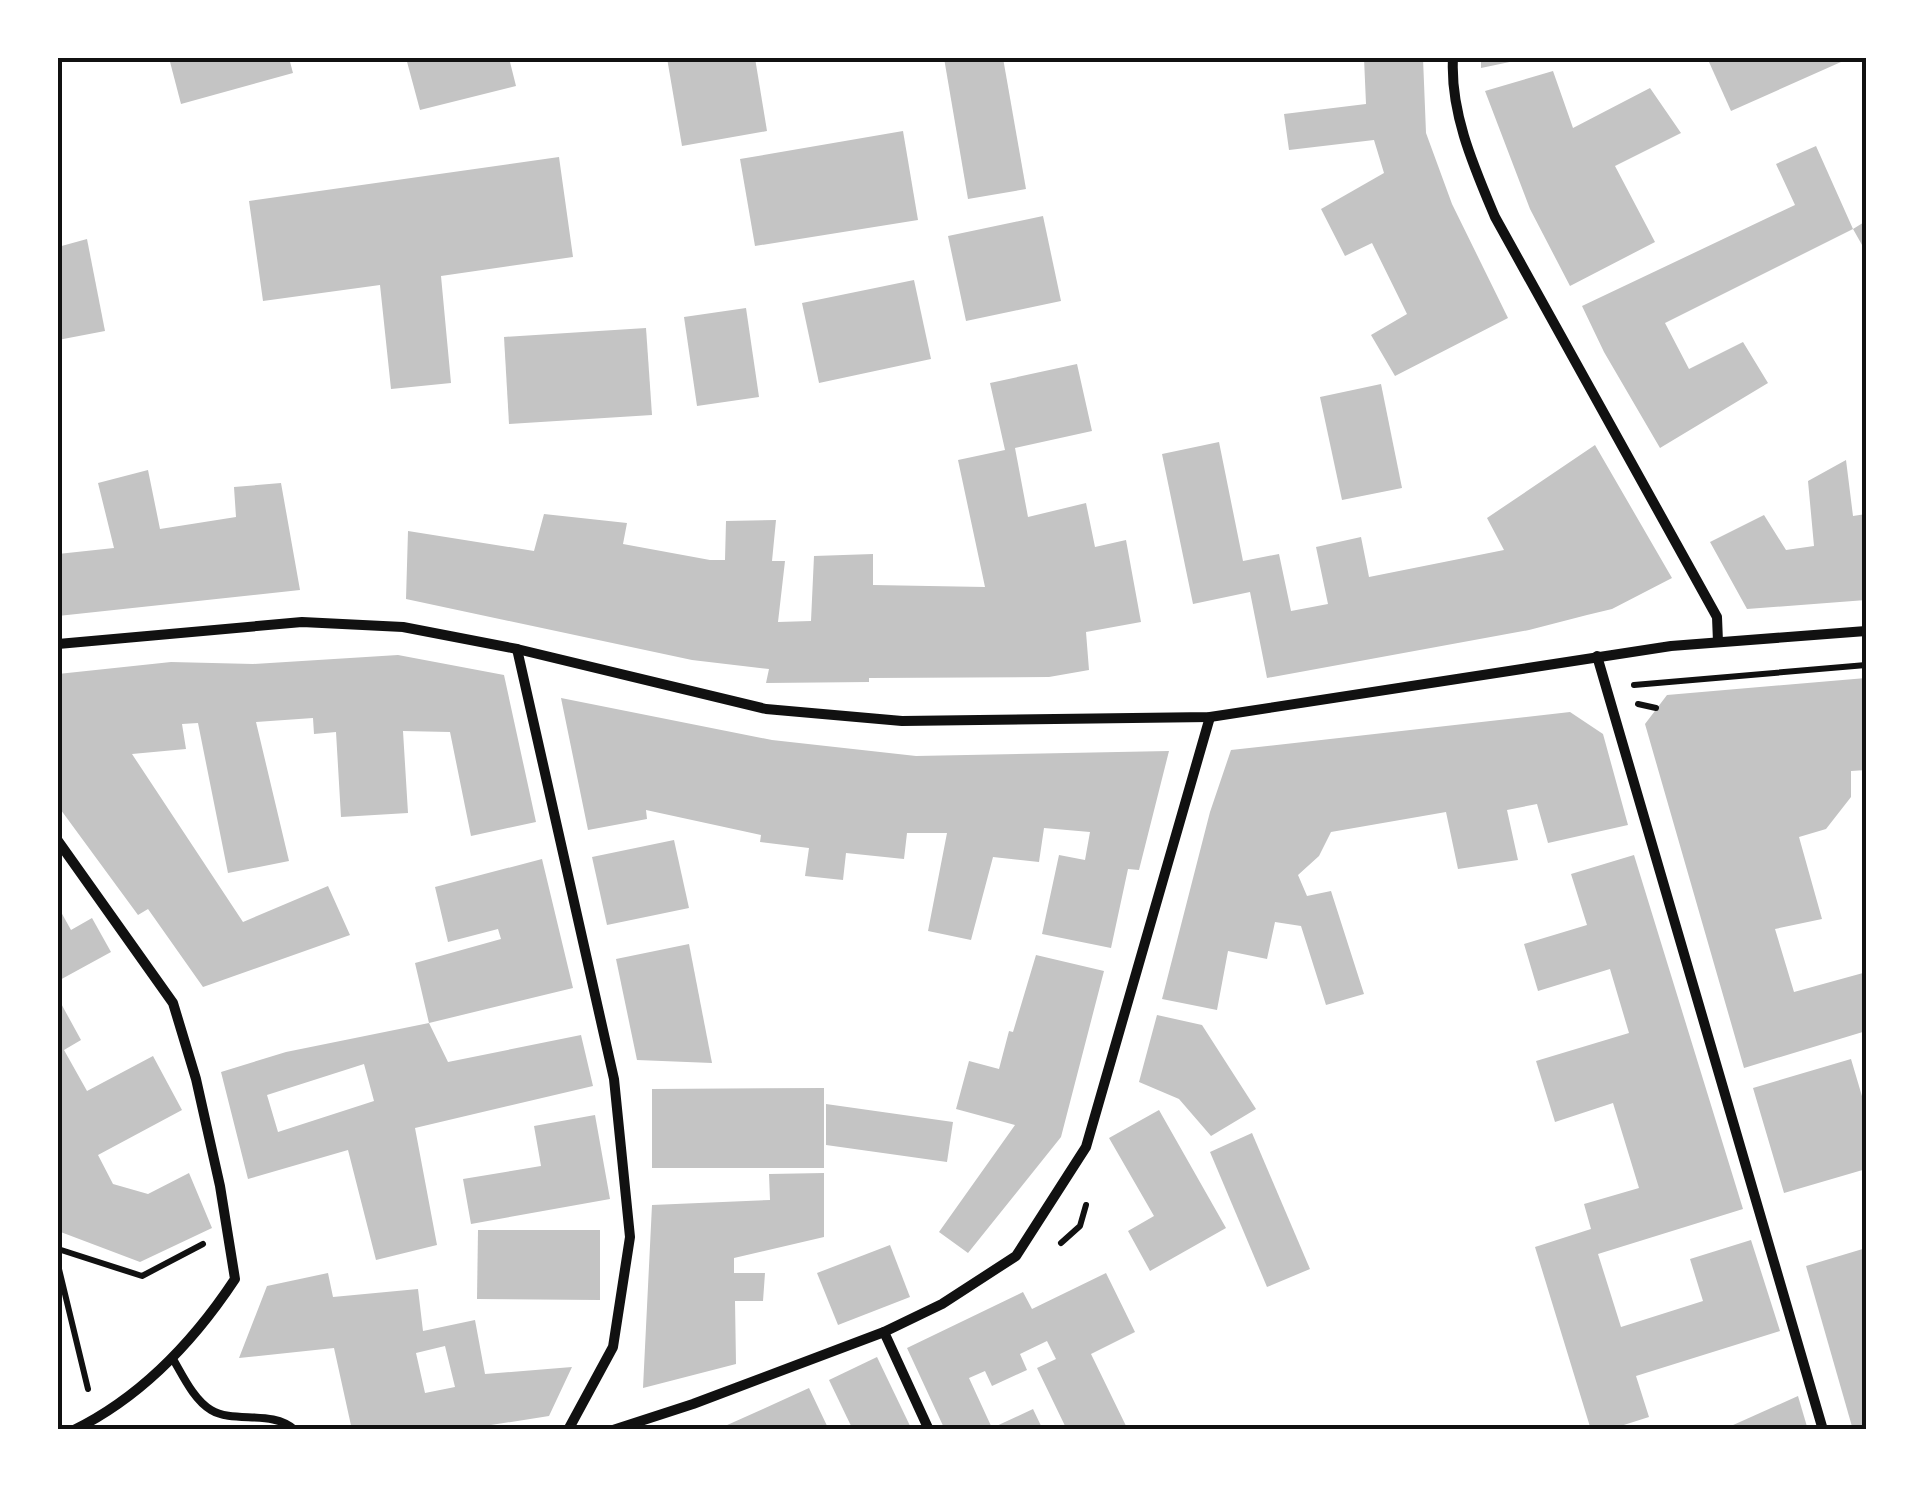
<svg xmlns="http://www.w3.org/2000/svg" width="1924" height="1487" viewBox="0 0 1924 1487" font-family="'Sofia Sans Condensed',sans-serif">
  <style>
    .building { fill: #c4c4c4; fill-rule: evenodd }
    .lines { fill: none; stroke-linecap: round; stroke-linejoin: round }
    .path { stroke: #111; stroke-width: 6 }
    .service { stroke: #111; stroke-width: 8 }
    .minor { stroke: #111; stroke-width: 10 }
    .neatline { fill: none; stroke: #111; stroke-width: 4 }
  </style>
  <rect width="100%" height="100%" fill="#fff"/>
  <g class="building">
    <polygon points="169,58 289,58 293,73 181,104"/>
    <polygon points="406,58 509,58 516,86 420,110"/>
    <polygon points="667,58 755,58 767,131 682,146"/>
    <polygon points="944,58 1003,58 1026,189 968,199"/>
    <polygon points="1364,58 1423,58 1426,133 1452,204 1508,318 1395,376 1371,335 1407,314 1372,243 1345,256 1321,209 1384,173 1374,140 1289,150 1284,114 1366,104"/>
    <polygon points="1481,58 1524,58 1524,59 1481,68"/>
    <polygon points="1719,58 1850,58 1731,111 1709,62"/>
    <polygon points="1553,71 1573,128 1650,88 1681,133 1615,166 1655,242 1570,286 1530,209 1485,91"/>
    <polygon points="903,131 918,220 755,246 740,159"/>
    <polygon points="1816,146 1853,229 1866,221 1866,252 1853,229 1665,323 1689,369 1743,342 1768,383 1660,448 1604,352 1582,306 1795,205 1776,164"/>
    <polygon points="559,157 573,257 441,276 451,383 391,389 380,285 263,301 249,201"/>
    <polygon points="1043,216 1061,301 966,321 948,236"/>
    <polygon points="87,239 105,331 58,340 58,247"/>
    <polygon points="914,280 931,359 819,383 802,303"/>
    <polygon points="746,308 759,397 697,406 684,317"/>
    <polygon points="646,328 652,415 509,424 504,337"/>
    <polygon points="1077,364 1092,431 1015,448 1028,517 1086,503 1095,547 1126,540 1141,622 1086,632 1089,670 1049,677 869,678 869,682 766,683 769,669 692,660 406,599 408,531 534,551 544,514 627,523 623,544 710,560 725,560 726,521 776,520 772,561 785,561 778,622 811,621 814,556 873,554 873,585 985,587 958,460 1005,450 990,383"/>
    <polygon points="1381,384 1402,488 1342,500 1320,397"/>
    <polygon points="1219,442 1243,561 1279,554 1291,611 1328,604 1316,547 1361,537 1369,577 1504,550 1487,518 1595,445 1672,578 1612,609 1587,615 1529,630 1267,678 1250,592 1193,604 1162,454"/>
    <polygon points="1846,460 1853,516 1866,514 1866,600 1747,609 1710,542 1764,515 1786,550 1814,546 1808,481"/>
    <polygon points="148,470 160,529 236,517 234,487 281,483 300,590 58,616 58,554 114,548 98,483"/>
    <polygon points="398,655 504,675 536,822 471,836 450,732 403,731 408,813 341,817 336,732 314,734 313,718 256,722 289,861 228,873 198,723 182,724 186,749 132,754 243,922 328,886 350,935 203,987 148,909 138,915 58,806 58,674 171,662 253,664"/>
    <polygon points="1866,678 1866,770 1851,771 1851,797 1826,829 1799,837 1822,919 1775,929 1794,992 1863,973 1866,985 1866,1031 1744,1068 1645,724 1667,695"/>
    <polygon points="561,698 772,740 916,756 1169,751 1139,870 1128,869 1111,948 1042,934 1059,855 1085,860 1090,832 1044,828 1039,862 993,857 971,940 928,931 947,833 907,833 904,859 846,853 843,880 805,876 809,848 760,842 761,835 646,810 647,819 588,830"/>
    <polygon points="1570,712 1603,734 1628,825 1548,843 1537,804 1507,810 1518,860 1458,869 1446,812 1331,832 1319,856 1298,875 1307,896 1331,891 1364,994 1326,1005 1301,926 1275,922 1267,959 1228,951 1217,1010 1162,999 1210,812 1231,750"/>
    <polygon points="674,840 689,908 607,925 592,857"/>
    <polygon points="1634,855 1743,1209 1598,1254 1621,1327 1703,1301 1690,1259 1751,1240 1780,1331 1636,1376 1649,1417 1608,1430 1591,1430 1535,1247 1591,1229 1584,1204 1639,1188 1613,1103 1555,1122 1536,1061 1629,1033 1610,969 1538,991 1524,944 1587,925 1571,874"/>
    <polygon points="542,859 573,988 429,1023 415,963 501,939 498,929 448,942 435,887"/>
    <polygon points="61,912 71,930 92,918 111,952 58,981 58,914"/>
    <polygon points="689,944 712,1063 637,1060 616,959"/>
    <polygon points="1036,955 1104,971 1061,1137 968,1253 939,1232 1015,1125 956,1109 969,1061 999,1069 1009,1031 1013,1032"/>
    <polygon points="58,998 81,1040 64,1050 87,1091 153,1056 182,1110 98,1155 113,1184 148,1194 189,1173 212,1228 140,1262 58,1231"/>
    <polygon points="1157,1015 1202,1025 1256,1109 1211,1136 1179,1099 1139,1082"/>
    <path d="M429 1023 448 1062 581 1035 593 1086 415 1128 437 1245 376 1260 348 1150 248 1179 221 1072 286 1052ZM364 1064 374 1101 278 1132 267 1095Z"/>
    <polygon points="1851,1059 1864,1103 1866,1102 1866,1169 1784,1193 1753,1088"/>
    <polygon points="824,1088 824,1168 652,1168 652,1089"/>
    <polygon points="826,1104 953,1122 947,1162 826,1145"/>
    <polygon points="1159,1110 1226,1228 1150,1271 1128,1231 1154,1216 1109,1138"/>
    <polygon points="595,1115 610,1199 471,1224 463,1179 541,1166 534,1126"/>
    <polygon points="1252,1133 1310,1269 1267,1287 1210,1152"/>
    <polygon points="824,1173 824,1237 734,1258 734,1273 765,1273 763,1301 735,1301 736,1364 643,1388 652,1205 770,1200 769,1174"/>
    <polygon points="478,1230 600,1230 600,1300 477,1299"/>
    <polygon points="890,1245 910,1297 838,1325 817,1273"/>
    <polygon points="1866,1248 1866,1430 1853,1430 1806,1266"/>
    <path d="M328 1273 333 1297 418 1289 423 1331 475 1320 485 1374 572 1367 549 1416 459 1430H352L334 1348 239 1358 267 1286ZM445 1346 455 1387 425 1393 416 1353Z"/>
    <polygon points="1106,1273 1135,1332 1091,1354 1128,1430 1067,1430 1037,1368 1056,1359 1047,1341 1020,1354 1027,1370 992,1386 985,1371 969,1378 992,1428 1033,1409 1043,1430 945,1430 907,1348 1023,1292 1032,1309"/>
    <polygon points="877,1357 912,1430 853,1430 829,1380"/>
    <polygon points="809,1388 829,1430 716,1430 763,1409"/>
    <polygon points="1798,1396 1808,1430 1722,1430"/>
  </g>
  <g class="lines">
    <g class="path">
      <polyline points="1634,685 1866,665"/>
      <polyline points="1638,704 1656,708"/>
      <polyline points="1061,1243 1080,1226 1086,1205"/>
      <polyline points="58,1249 142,1276 203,1244"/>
      <polyline points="58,1265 88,1389"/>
    </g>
    <path class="service" d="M173 1359C183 1376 194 1400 211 1410 234 1424 272 1409 295 1430"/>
    <g class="minor">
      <path d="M1453 58C1450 113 1474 167 1495 217L1717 617 1718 642"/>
      <polyline points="58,644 302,622 403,627 517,649 766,709 902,721 1210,717 1671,646 1866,631"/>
      <polyline points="517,649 614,1079 630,1237 613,1347 568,1430"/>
      <polyline points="1597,656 1823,1430"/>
      <path d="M58 841 173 1003 196 1079 220 1186 235 1279C194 1341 141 1397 74 1430"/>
      <polyline points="884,1332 929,1430"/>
      <polyline points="613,1430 693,1404 884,1332 942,1304 1016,1256 1086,1147 1210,717"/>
    </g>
  </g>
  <rect width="1924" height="1487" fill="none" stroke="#ffffff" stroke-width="120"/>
  <rect x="60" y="60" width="1804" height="1367" class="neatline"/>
</svg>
